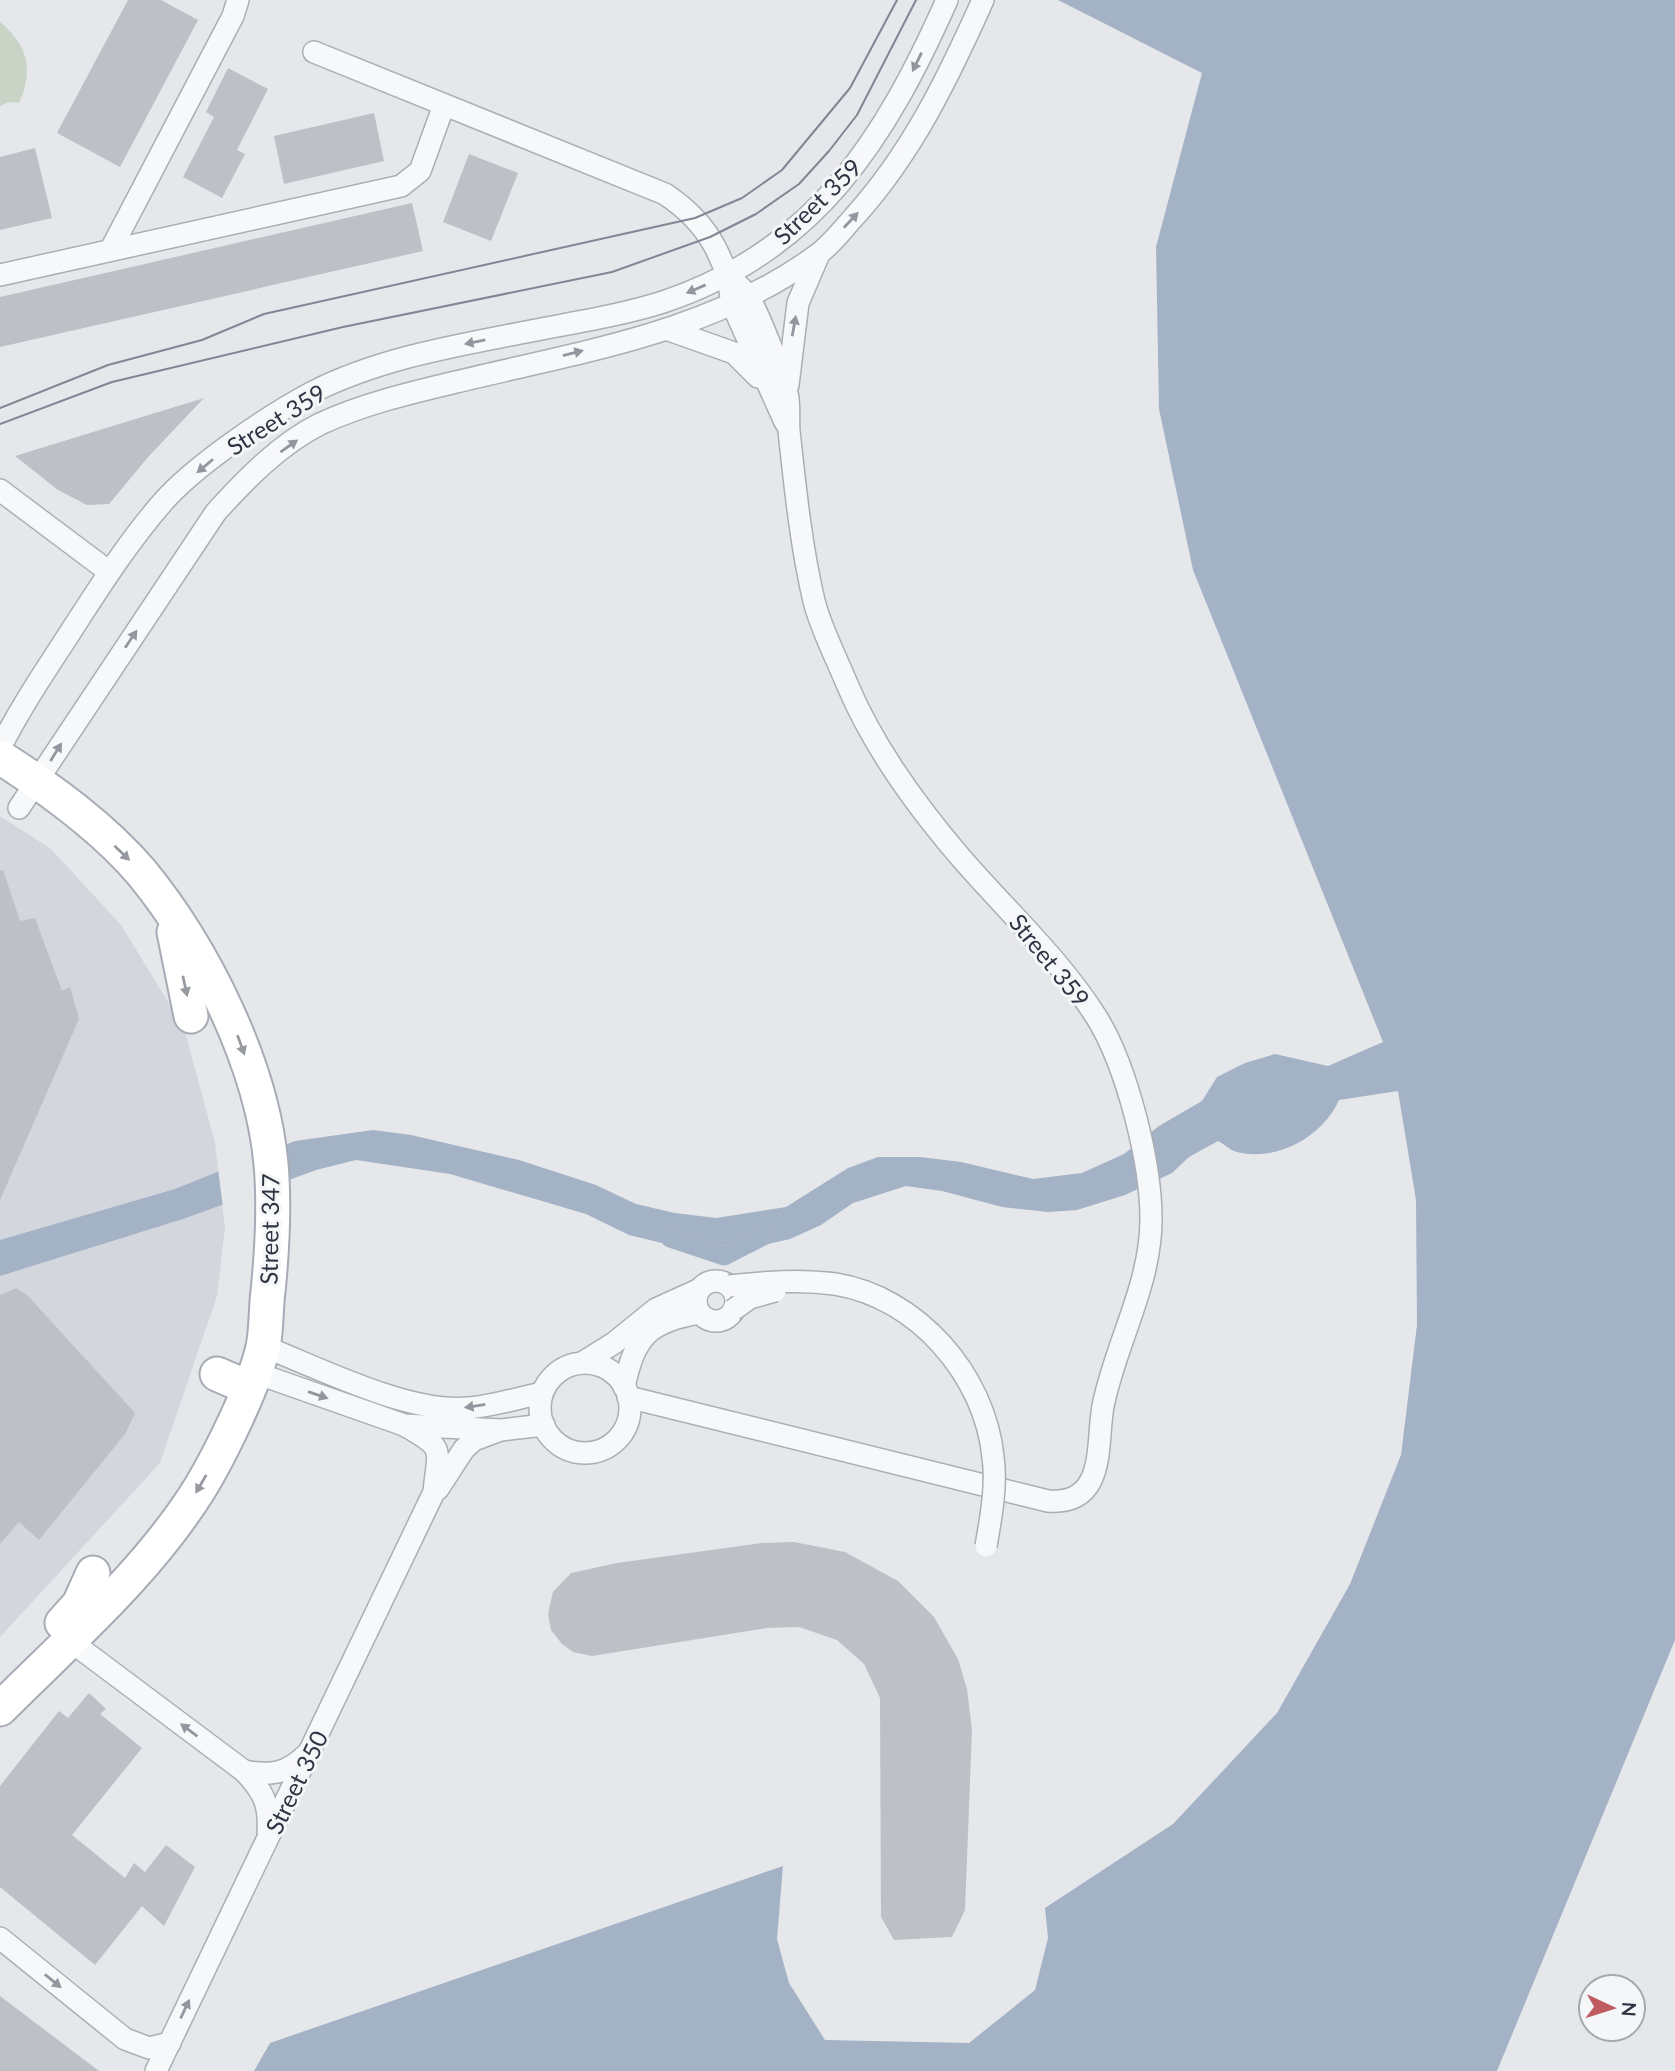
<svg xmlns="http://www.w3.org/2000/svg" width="1675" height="2071" viewBox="0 0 1675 2071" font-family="Lato,sans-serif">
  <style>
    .built { fill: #d3d6dd }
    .green { fill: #c9d4c7 }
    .water { fill: #a4b2c6 }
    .pier { fill: #e5e7eb }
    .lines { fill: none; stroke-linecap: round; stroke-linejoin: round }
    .canal { stroke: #a4b2c6; stroke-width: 19 }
    .building { fill: #bdc0c7 }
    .minor-casing { stroke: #aaaeb5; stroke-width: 24 }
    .primary-casing { stroke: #a6abb5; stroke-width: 37 }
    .minor { stroke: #f7f8fa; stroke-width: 21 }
    .primary { stroke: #fff; stroke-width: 33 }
    .tram { stroke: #808693; stroke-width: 2 }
    .minor-bridge-casing { stroke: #aaaeb5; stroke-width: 24; stroke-linecap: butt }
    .minor-bridge { stroke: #f7f8fa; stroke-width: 21 }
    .oneway { fill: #92969e }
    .oneway2 { fill: #969aa0 }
    .labels { text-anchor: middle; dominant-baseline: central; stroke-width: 6; stroke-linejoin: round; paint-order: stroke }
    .street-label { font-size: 24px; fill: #2e3442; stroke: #f5f6f8 }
  </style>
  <rect width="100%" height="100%" fill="#e5e7eb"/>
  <polygon class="built" points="0,816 51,849 121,925 184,1028 215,1143 225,1228 217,1296 160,1463 0,1637"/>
  <path class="green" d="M0 22C28 45 34 71 19 103L9 102 0 106Z"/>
  <path class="water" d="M1058 0H1675V1640L1497 2071H254L270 2043 783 1866 777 1939 789 1983 825 2040 969 2043 1035 1990 1048 1938 1045 1908 1173 1824 1277 1713 1350 1584 1401 1455 1417 1325 1416 1200 1398 1091 1339 1100C1323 1136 1278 1162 1237 1152 1231 1151 1224 1144 1218 1141L1189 1157 1172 1173 1125 1195 1077 1210 1048 1212 1002 1207 942 1191 906 1186 853 1203 821 1225 790 1239 758 1246 666 1244 629 1235 586 1214 450 1174 356 1160 316 1170 186 1218 0 1276V1240L175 1189 295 1141 373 1130 411 1135 519 1160 596 1185 636 1204 675 1213 716 1218 786 1207 848 1168 878 1157H920L961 1162 1033 1179 1082 1173 1124 1154 1159 1126 1202 1101 1217 1077 1245 1063 1275 1054 1328 1066 1383 1042 1193 570 1159 409 1156 247 1202 73Z"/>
  <polygon class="pier" points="280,1145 286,1185 223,1208 218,1169"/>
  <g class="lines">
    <polyline class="canal" points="670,1238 724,1256 765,1235"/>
  </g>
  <g class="building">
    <polygon points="128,0 161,0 198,20 120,167 57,133"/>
    <polygon points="228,68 268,89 237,150 245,154 222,198 183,177 214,117 206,112"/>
    <polygon points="374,113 384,161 284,184 274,136"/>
    <polygon points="35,148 52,218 0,230 0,157"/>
    <polygon points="469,154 518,173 491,241 443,222"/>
    <polygon points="412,203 423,251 0,347 0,297"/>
    <polygon points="204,398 149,456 109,504 87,505 58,490 15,456"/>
    <polygon points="3,870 20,921 35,918 62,991 70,987 79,1019 0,1200 0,871"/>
    <polygon points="16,1288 28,1296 135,1413 125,1434 39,1540 19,1522 0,1544 0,1295"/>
    <polygon points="794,1542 845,1552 898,1581 934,1617 958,1659 967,1689 972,1730 965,1910 952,1937 894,1940 881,1917 880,1698 864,1664 837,1640 799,1627 767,1628 592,1656 573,1652 562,1644 551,1630 548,1614 553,1592 571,1573 617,1563 762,1543"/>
    <polygon points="89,1693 106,1709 100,1714 142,1748 72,1835 125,1878 134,1863 145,1872 166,1845 195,1867 164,1926 142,1906 95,1965 0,1887 0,1786 59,1711 68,1718"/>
    <polygon points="0,1996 99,2071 0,2071"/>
  </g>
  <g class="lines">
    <g class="minor-casing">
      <g id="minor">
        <path d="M314 52 665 194C686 208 703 224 715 247 720 256 723 266 728 274 733 282 743 288 748 296 757 310 784 377 787 393 790 405 788 419 789 431 795 486 801 546 814 601 821 629 836 657 847 684 873 746 918 808 962 859 1007 911 1060 959 1097 1018 1127 1067 1151 1162 1151 1219 1151 1285 1116 1342 1103 1406 1096 1445 1107 1505 1048 1501L628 1397"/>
        <polyline points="111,249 233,16 238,0"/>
        <polyline points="0,275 401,186 420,171 444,105"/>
        <polyline points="730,291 732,304 785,422"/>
        <polyline points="669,330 734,353 758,377"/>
        <polyline points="788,385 798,303 819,254"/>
        <polyline points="0,490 108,571"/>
        <path d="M0 748C21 706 48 667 73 628 101 585 128 542 162 503 194 466 268 416 311 393 377 359 454 346 526 332 571 323 619 316 663 302 816 251 885 139 947 0"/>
        <path d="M19 808 216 512C246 479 280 444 320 424 363 404 410 393 456 382 579 352 713 332 817 255 831 245 843 229 854 217 912 153 948 78 983 0"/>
        <circle cx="716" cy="1301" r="20"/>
        <path d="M263 1346C319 1368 409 1414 468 1408 493 1406 518 1398 542 1393"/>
        <polyline points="582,1363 614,1343 656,1309 698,1290"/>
        <circle cx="585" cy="1408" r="45"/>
        <polyline points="253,1372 404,1425 501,1430 544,1425"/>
        <path d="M624 1387C635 1336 648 1322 700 1313"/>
        <polyline points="438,1489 464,1449 474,1440 498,1431"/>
        <path d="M69 1640 244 1771C263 1791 270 1804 268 1832"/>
        <path d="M244 1771C271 1776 287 1774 307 1754"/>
        <polyline points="0,1938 125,2039 149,2048 170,2043"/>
        <path d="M156 2071 434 1492C438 1448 447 1449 404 1425"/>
      </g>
    </g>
    <g class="primary-casing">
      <g id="primary">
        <path d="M0 757C50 789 103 827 142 873 204 949 262 1065 271 1164 275 1209 272 1255 267 1301 266 1316 266 1332 263 1347 255 1384 220 1455 200 1488 147 1573 70 1639 0 1709"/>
        <polyline points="174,932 191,1016"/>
        <polyline points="217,1374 247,1387"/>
        <polyline points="62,1623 79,1604 93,1573"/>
      </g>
    </g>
    <use href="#minor" class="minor"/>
    <use href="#primary" class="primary"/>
    <g class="tram">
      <polyline points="0,408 108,365 202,340 264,314 695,218 742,198 782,170 850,88 897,0"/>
      <polyline points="0,424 112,382 343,327 612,272 710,237 756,214 799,184 829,151 857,115 916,0"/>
    </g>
    <g class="minor-bridge-casing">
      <g id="minor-bridge">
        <path d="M729 1286C765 1282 799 1279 835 1284 917 1297 985 1375 993 1457 997 1486 991 1517 986 1546"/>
        <polyline points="733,1310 750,1298 775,1291"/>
      </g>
    </g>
    <use href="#minor-bridge" class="minor-bridge"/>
  </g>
  <defs><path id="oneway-solid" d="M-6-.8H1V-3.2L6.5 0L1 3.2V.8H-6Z" transform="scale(1.75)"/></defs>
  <g class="oneway">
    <use href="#oneway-solid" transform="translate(917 62) rotate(116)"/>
    <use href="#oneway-solid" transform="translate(851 220) rotate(-47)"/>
    <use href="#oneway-solid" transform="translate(696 289) rotate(157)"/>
    <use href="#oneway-solid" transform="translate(794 326) rotate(-80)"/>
    <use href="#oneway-solid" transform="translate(475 342) rotate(169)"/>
    <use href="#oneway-solid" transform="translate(573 353) rotate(-14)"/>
    <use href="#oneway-solid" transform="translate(289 446) rotate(-35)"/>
    <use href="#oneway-solid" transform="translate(205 466) rotate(140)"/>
    <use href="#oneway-solid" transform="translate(131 639) rotate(-56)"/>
    <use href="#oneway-solid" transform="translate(56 752) rotate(-58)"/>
    <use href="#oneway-solid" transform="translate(318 1395) rotate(19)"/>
    <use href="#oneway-solid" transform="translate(475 1406) rotate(171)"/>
    <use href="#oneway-solid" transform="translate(189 1730) rotate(-143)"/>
    <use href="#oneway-solid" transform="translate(53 1981) rotate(39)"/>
    <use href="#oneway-solid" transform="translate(185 2009) rotate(-65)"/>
  </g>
  <g class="oneway2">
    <use href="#oneway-solid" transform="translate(122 853) rotate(44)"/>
    <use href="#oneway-solid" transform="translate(185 986) rotate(78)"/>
    <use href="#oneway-solid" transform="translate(241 1045) rotate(70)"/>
    <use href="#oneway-solid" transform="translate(201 1484) rotate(120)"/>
  </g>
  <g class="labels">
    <g class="street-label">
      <text transform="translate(817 201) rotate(-44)">Street 359</text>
      <text transform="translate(276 419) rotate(-32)">Street 359</text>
      <text transform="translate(1050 960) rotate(51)">Street 359</text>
      <text transform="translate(269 1229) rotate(-89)">Street 347</text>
      <text transform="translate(296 1782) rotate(-64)">Street 350</text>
    </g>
  </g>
  <g transform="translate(1612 2008) rotate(94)"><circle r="33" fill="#f5f6f8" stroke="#a5a8af" stroke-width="2"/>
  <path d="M0-5L12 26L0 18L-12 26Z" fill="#c05a61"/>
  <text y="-10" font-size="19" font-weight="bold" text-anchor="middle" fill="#2e3442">N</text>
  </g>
</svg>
